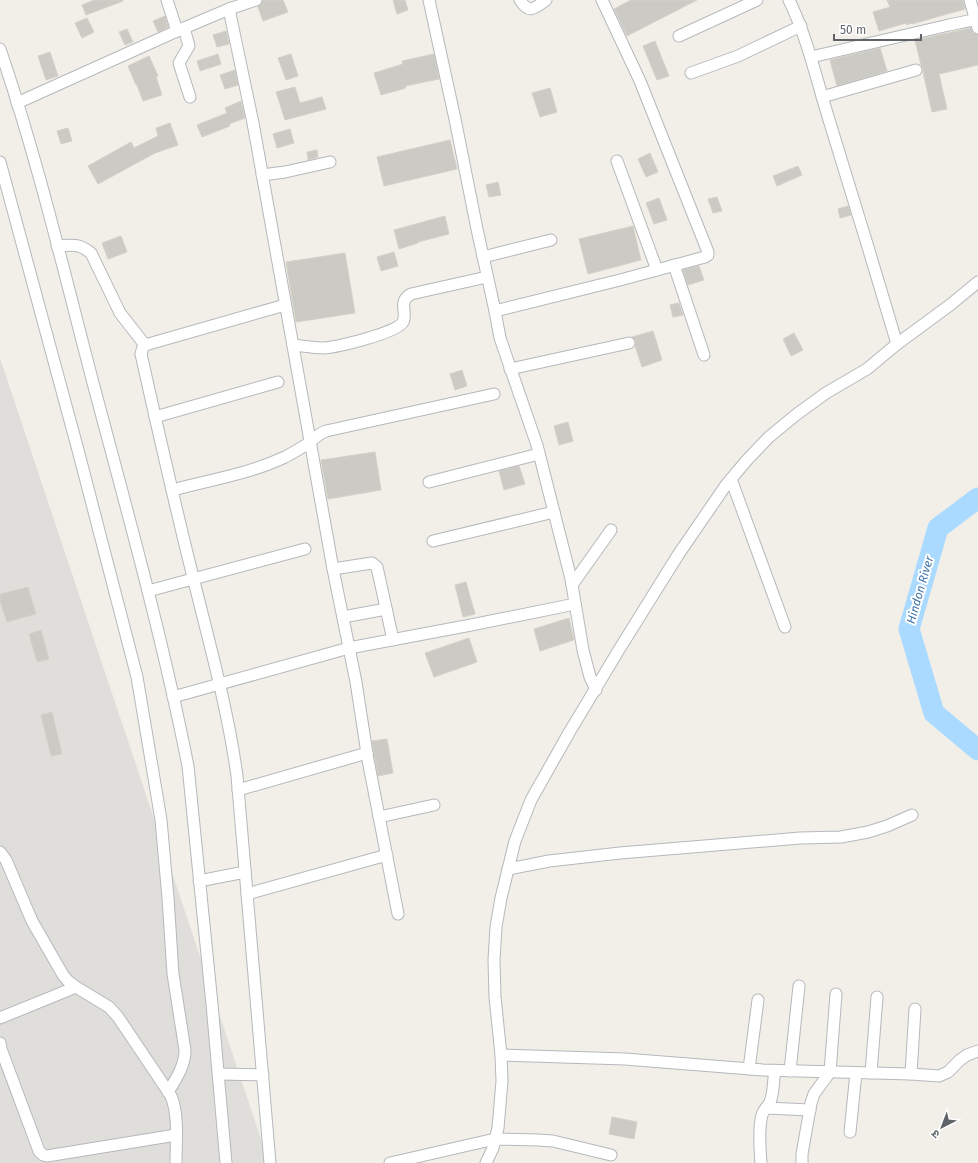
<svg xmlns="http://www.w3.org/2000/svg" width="978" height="1163" viewBox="0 0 978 1163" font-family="'Fira Sans','Noto Sans Devanagari',sans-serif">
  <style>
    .industrial { fill: #e0deda }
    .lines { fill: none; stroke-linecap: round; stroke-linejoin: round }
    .river { stroke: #aadaff; stroke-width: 21 }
    .building { fill: #cccac5; stroke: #d6d1c6 }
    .minor-casing { stroke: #b5b8bc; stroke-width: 13 }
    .minor { stroke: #fff; stroke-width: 11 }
    .labels { text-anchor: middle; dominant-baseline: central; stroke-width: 4; stroke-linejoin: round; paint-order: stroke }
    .water-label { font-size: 12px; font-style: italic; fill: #4174aa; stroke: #fff }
  </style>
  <rect width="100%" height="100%" fill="#f1efe8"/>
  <polygon class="industrial" points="0,358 269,1163 0,1163"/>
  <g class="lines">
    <polyline class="river" points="978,498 938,528 909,629 934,713 978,750"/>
  </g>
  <g class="building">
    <polygon points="94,0 123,0 123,1 86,15 82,5"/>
    <polygon points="263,0 283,0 288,12 263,21 258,7 261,4"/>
    <polygon points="393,0 405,0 408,10 397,14"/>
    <polygon points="631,0 697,0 627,36 614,9"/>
    <polygon points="887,0 963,0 965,9 912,24 911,23 907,25 906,23 879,31 873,12 890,7"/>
    <polygon points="165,16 168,27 158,32 153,21"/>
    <polygon points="87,18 94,32 82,38 75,23"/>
    <polygon points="971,28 973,33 978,35 978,65 939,74 947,109 932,112 923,72 923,68 921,65 915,40"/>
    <polygon points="127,29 133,42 125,45 119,32"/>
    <polygon points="226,31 229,44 217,47 213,35"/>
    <polygon points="655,41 669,76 657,80 643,46"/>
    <polygon points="880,48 887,71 837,86 830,60"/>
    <polygon points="50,52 58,76 46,80 38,56"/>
    <polygon points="218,54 221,64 200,71 197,61"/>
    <polygon points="291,54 298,76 286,80 278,58"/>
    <polygon points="434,54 439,79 405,86 406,88 381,95 374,73 403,64 402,61"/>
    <polygon points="149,56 158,76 156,77 162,95 143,101 137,85 136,85 128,66"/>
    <polygon points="235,70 238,85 225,89 220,75"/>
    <polygon points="295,87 300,103 322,97 326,109 285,120 276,92"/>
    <polygon points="550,88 557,112 540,117 532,93"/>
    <polygon points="241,101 245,118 229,124 230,126 202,137 197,125 227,113 225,108"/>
    <polygon points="170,123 178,145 155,153 98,184 88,166 131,142 134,148 158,136 156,128"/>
    <polygon points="68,128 72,141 61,144 57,131"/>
    <polygon points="290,129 294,143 277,148 273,134"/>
    <polygon points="450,140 457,169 384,186 377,157"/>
    <polygon points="317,150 318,157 308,160 307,152"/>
    <polygon points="650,153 658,172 646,177 638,159"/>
    <polygon points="798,166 802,175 777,186 773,176"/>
    <polygon points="498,182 501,195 489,197 486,185"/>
    <polygon points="717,197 722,211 713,213 708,199"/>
    <polygon points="659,198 667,220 654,224 646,203"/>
    <polygon points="848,206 851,215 840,218 838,209"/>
    <polygon points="445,216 449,234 418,242 418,243 399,249 394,230"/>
    <polygon points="633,226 641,260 588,274 579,239"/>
    <polygon points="121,236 127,252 108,259 102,243"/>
    <polygon points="394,252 398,266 381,271 377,257"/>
    <polygon points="345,253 355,313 296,322 286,262"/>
    <polygon points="699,266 704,280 688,285 683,270"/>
    <polygon points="679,303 683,315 673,317 670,305"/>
    <polygon points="653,331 662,360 642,367 635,346 636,341 632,337"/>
    <polygon points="794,333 803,350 791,356 783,339"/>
    <polygon points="462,370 467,386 455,390 450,374"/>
    <polygon points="568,422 573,441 559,445 554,426"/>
    <polygon points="375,452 381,490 328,499 321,460"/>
    <polygon points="519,466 525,484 504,490 499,471"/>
    <polygon points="466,582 475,614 463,617 455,585"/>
    <polygon points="28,587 36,614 7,622 0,601 0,594"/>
    <polygon points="569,618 574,640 540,651 534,629"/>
    <polygon points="41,630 49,659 37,662 29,634"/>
    <polygon points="469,638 477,662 434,677 425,653"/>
    <polygon points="52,712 62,754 51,756 41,715"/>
    <polygon points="387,739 393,773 378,776 372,741"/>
    <polygon points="612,1117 637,1122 634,1139 609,1134"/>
  </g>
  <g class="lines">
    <g class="minor-casing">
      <g id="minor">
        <polyline points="167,0 177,31"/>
        <polyline points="429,0 455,119 477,229 495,311 500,338 537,445 571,579 583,650 590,677 596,690"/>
        <path d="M520 0C529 15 535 8 546 0"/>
        <path d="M789 0C808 39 817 82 830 123 853 197 875 270 897 344"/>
        <polyline points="970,0 978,28"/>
        <polyline points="229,9 253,123 333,569 356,682 368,760 398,914"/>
        <polyline points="184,28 189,46 179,63 190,97"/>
        <polyline points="679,36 757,0"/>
        <path d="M0 49C37 157 63 268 92 379 126 507 162 635 188 766L212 1004 226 1163"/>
        <polyline points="811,57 949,25 978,19"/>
        <polyline points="691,73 738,56 801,26"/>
        <polyline points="822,97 916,70"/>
        <polyline points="17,103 177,31 229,9 256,0"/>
        <polyline points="617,161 657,270"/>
        <path d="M0 162 78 450 137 677 153 772 161 820 168 898 173 974 185 1050C185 1066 176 1079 168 1092"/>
        <polyline points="262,175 285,172 330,162"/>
        <path d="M57 246C73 245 78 243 91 253L120 313 145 345"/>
        <polyline points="483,257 551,240"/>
        <polyline points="674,265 704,355"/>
        <polyline points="495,311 620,280 705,257 708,255 708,252 640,81 602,0"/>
        <path d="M293 345C303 346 313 348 324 348 337 347 397 333 403 322 408 312 397 302 411 294L487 277"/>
        <polyline points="510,369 629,343"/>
        <polyline points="155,417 278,382"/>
        <polyline points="731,479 785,627"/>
        <polyline points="429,482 539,454"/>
        <path d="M172 490C210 480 249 474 285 457 293 453 301 448 309 443 315 438 318 434 326 431L494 394"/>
        <polyline points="433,541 554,512"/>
        <polyline points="333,569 372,563 377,567 393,640"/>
        <polyline points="572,585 611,530"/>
        <polyline points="148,591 305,549"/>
        <polyline points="343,617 386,609"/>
        <polyline points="173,697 349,648 471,625 575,604"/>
        <polyline points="238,790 367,753"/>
        <polyline points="379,817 434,805"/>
        <path d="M0 852 6 860 32 921 63 975 68 981 76 987 109 1007 118 1017 171 1096C179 1115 176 1142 176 1163"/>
        <polyline points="508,869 549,861 620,853 800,838 841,837 868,832 887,826 912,815"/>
        <polyline points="199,881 245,872"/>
        <polyline points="247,894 387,855"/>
        <polyline points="0,1018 76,987"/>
        <polyline points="0,1043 1,1049 39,1151 43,1155 47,1156 176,1135"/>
        <polyline points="501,1055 625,1059 763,1070 911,1074 939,1076 948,1072 960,1060 967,1055 978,1051"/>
        <polyline points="749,1069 758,1000"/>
        <polyline points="790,1071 799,986"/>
        <polyline points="871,1073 877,997"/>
        <polyline points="219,1074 263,1075"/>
        <polyline points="911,1074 915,1009"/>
        <polyline points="766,1108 810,1110"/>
        <polyline points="850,1132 856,1073"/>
        <path d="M270 1163 237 776C228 710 210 646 194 581 175 506 158 430 141 354L143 347 145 345 285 305"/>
        <polyline points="390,1163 495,1139 538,1140 553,1141 611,1155"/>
        <polyline points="486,1163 493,1148 498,1128 502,1081 501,1055 495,997 494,960 496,927 501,898 515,841 531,800 570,731 620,648 678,555 726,485 747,460 769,437 797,414 826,393 867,369 897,344 950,305 978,282"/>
        <path d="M761 1163C760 1149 758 1129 762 1115 763 1110 768 1107 770 1102 774 1093 773 1080 775 1071"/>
        <polyline points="802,1163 802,1154 811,1103 814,1094 830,1072 836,994"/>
      </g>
    </g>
    <use href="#minor" class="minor"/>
  </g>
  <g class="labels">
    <g class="water-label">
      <text transform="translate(920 590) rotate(-74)">Hindon River</text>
    </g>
  </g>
  <g transform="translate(942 1127) rotate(222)" stroke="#ffffff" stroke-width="3" paint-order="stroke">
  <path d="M0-3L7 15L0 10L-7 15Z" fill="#5f6368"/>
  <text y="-6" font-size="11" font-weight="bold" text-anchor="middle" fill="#5f6368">उ</text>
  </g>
  <path d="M834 34v6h87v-6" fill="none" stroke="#5f6368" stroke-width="2"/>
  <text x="840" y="34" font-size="12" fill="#5f6368" stroke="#ffffff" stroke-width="3" paint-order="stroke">50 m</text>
</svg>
